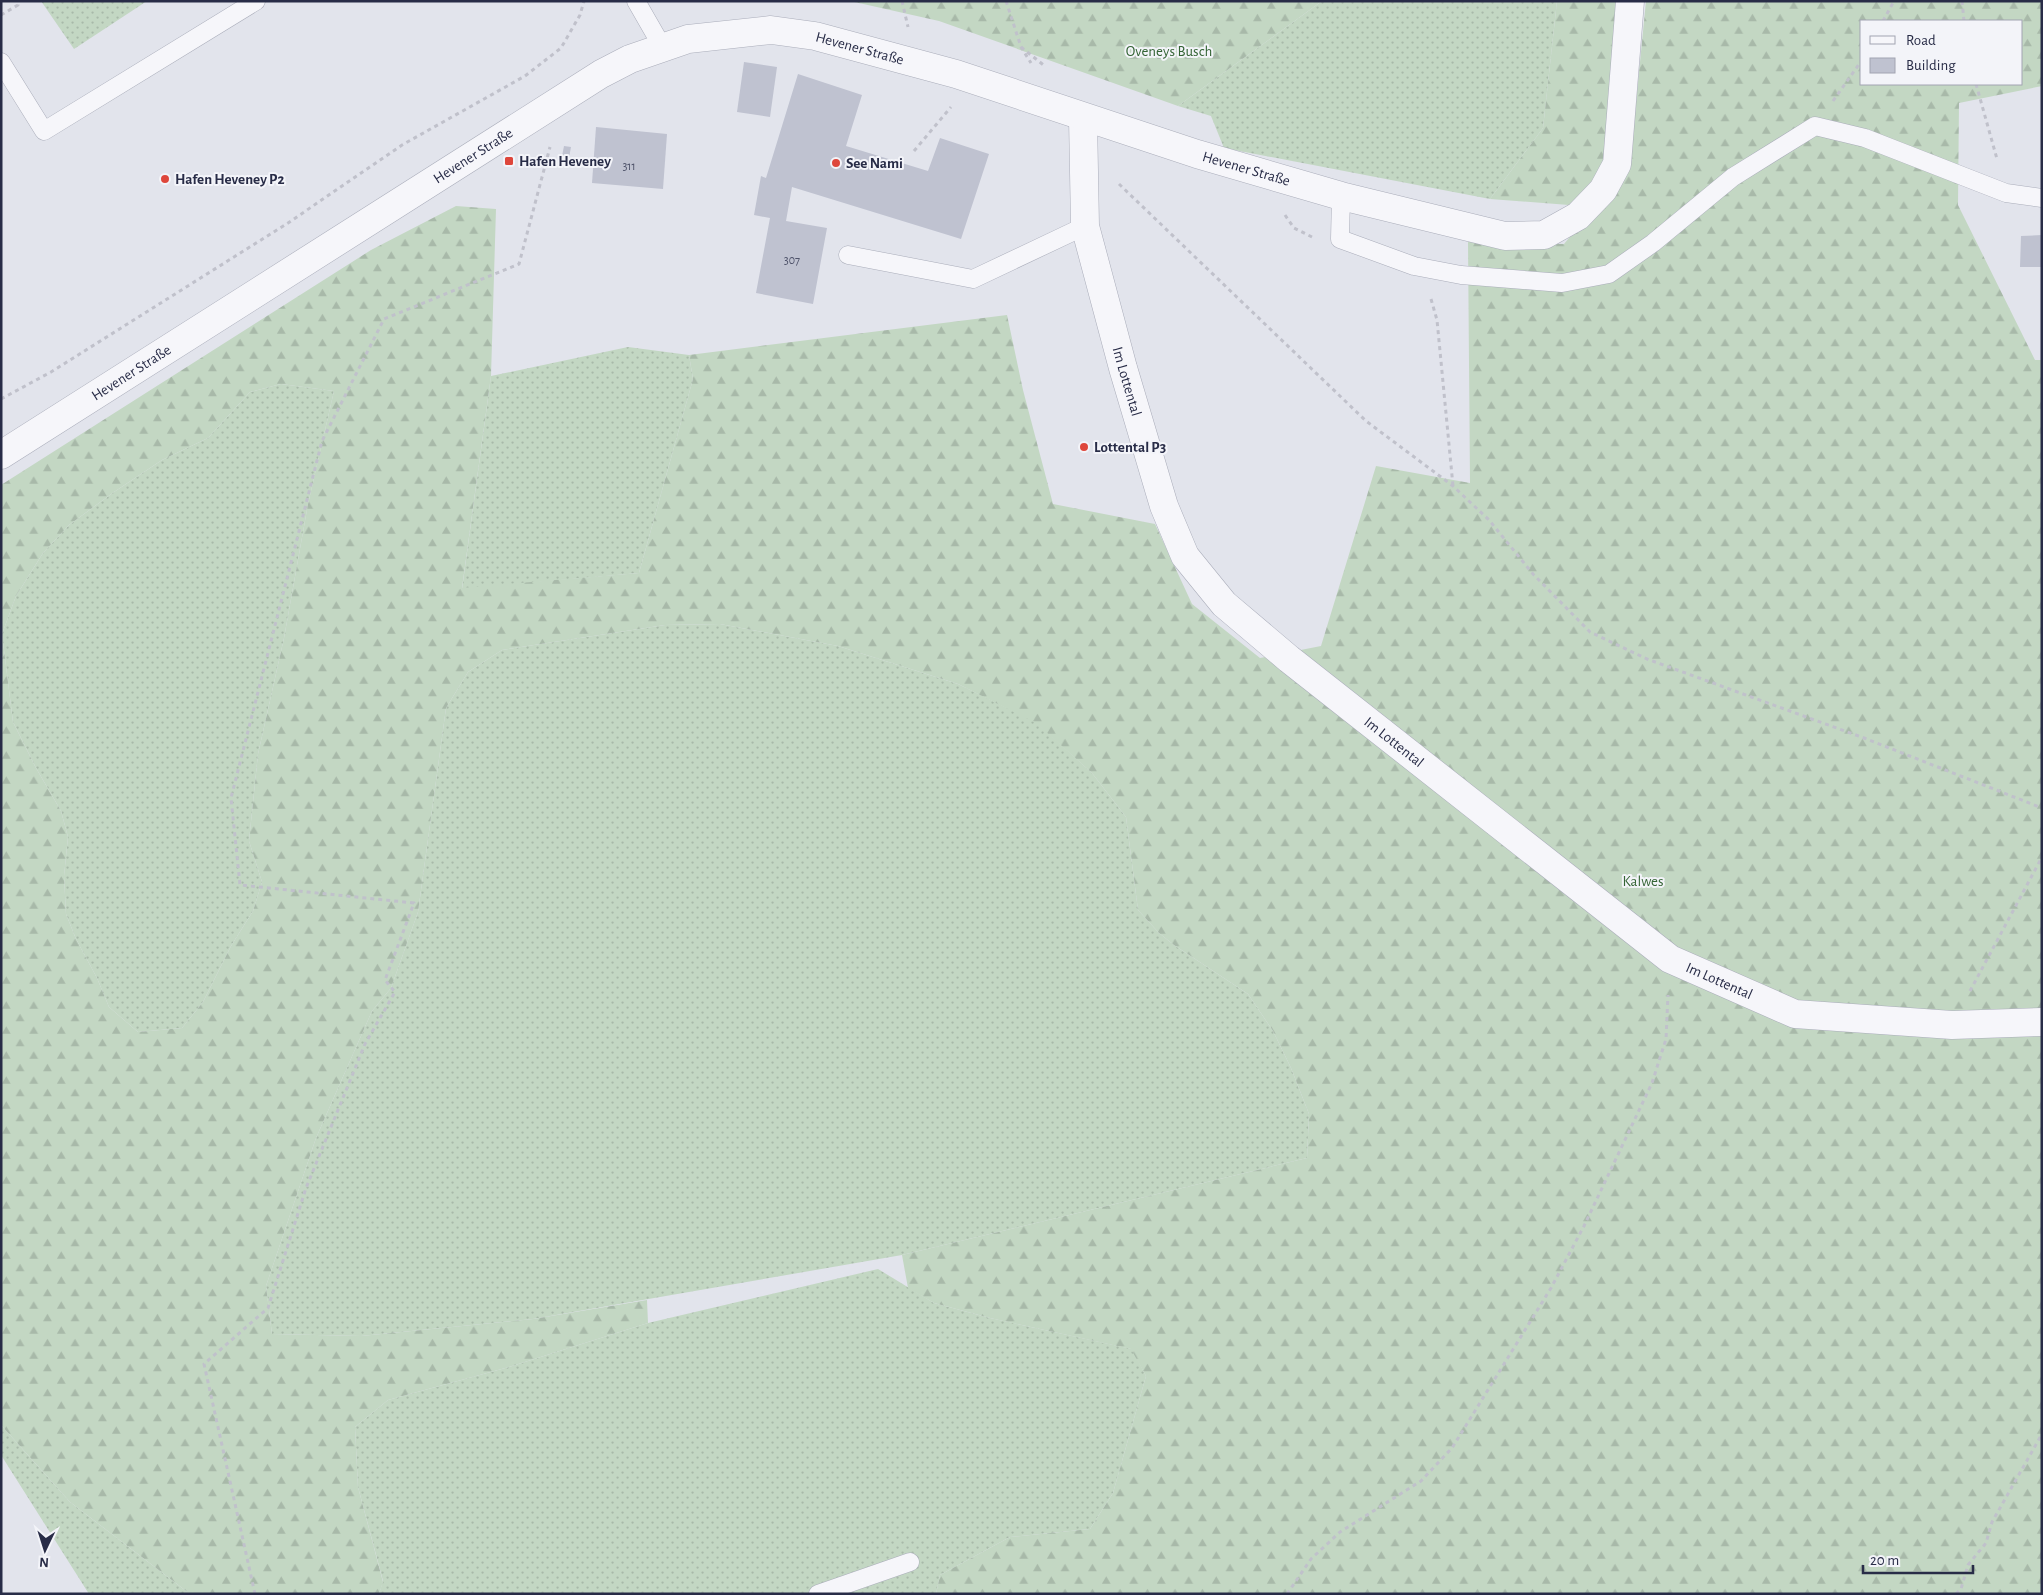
<svg xmlns="http://www.w3.org/2000/svg" width="2043" height="1595" viewBox="0 0 2043 1595" font-family="'Alegreya Sans',sans-serif">
  <style>
    .grass { fill: url(#grass-dots) }
    .forest { fill: url(#forest-firs); fill-rule: evenodd }
    .building { fill: #bfc2d0 }
    .lines { fill: none; stroke-linecap: round; stroke-linejoin: round }
    .service-casing { stroke: #aaadba; stroke-width: 19 }
    .minor-casing { stroke: #aaadba; stroke-width: 29 }
    .tertiary-casing { stroke: #aaadba; stroke-width: 29 }
    .path { stroke: #c0c1cb; stroke-width: 3; stroke-dasharray: 4 4; stroke-linecap: butt }
    .service { stroke: #f6f6fa; stroke-width: 18 }
    .minor { stroke: #f6f6fa; stroke-width: 28 }
    .tertiary { stroke: #f6f6fa; stroke-width: 28 }
    .poi-dot { fill: #de463b; stroke: #f3f4f9; stroke-width: 2 }
    .labels { text-anchor: middle; dominant-baseline: central; stroke-width: 4; stroke-linejoin: round; paint-order: stroke }
    .number-label { font-size: 12px; fill: #4e5269 }
    .street-label { font-size: 15px; fill: #282c47; stroke: #f3f4f9 }
    .park-label { font-size: 15px; fill: #346435; stroke: #f3f4f9 }
    .poi-label { font-size: 15px; font-weight: bold; fill: #282c47; stroke: #f3f4f9; text-anchor: start }
  </style>
  <defs>
    <pattern id="grass-dots" width="8" height="8" patternUnits="userSpaceOnUse" patternTransform="scale(1.25)"><rect width="8" height="8" fill="#c3d7c3"/><path d="M2 2h.1M6 6h.1" fill="none" stroke="#a8b9a9" stroke-width="1.8" stroke-linecap="round"/></pattern>
    <pattern id="forest-firs" width="22" height="20" patternUnits="userSpaceOnUse" patternTransform="scale(1.25)"><rect width="22" height="20" fill="#c3d7c3"/><path d="M5 1l3.5 6h-7zM16 11l3.5 6h-7z" fill="#a8b9a9"/></pattern>
  </defs>
  <rect width="100%" height="100%" fill="#e2e4ec"/>
  <g class="grass">
    <polygon points="41,1 147,1 74,49"/>
    <polygon points="1322,1 1557,1 1543,128 1490,199 1224,148 1211,116 1178,106"/>
    <polygon points="628,347 689,355 693,379 639,573 462,589 491,376"/>
    <polygon points="281,384 334,391 308,504 284,638 258,754 249,841 262,882 253,911 231,946 203,1002 182,1028 138,1032 109,1007 97,978 76,939 66,914 64,876 68,837 61,811 36,768 13,722 2,634 16,596 43,553 69,525 114,492 162,460 208,438 250,392"/>
    <polygon points="720,624 838,646 958,684 1036,722 1092,773 1126,817 1138,910 1159,933 1174,945 1248,994 1273,1031 1291,1068 1309,1114 1307,1158 902,1255 533,1319 361,1336 272,1334 266,1286 316,1138 372,1011 391,988 418,912 446,708 468,672 502,650 665,625"/>
    <polygon points="878,1269 934,1303 990,1318 1132,1349 1146,1376 1113,1493 1090,1529 1010,1537 940,1575 936,1594 379,1594 383,1581 358,1487 355,1427 388,1400 509,1367 648,1323"/>
    <polygon points="1,1425 70,1502 190,1594 89,1594 1,1455"/>
  </g>
  <g class="forest">
    <polygon points="850,1 1322,1 1178,106 939,21"/>
    <polygon points="1557,1 1619,1 1606,167 1569,205 1490,199 1543,128"/>
    <path d="M1646 1H2042V86L1959 103 1958 205 2035 360H2042V1594H936L940 1575 1010 1537 1090 1529 1113 1493 1146 1376 1131 1349 990 1318 934 1303 908 1288 902 1255 1307 1158 1309 1114 1291 1068 1273 1031 1248 994 1174 945 1159 933 1138 910 1126 817 1092 773 1036 723 958 684 838 646 720 624 665 625 502 650 468 672 446 708 418 912 391 988 372 1011 316 1138 266 1286 272 1334 361 1336 533 1319 647 1300 648 1323 509 1367 388 1400 355 1427 358 1487 383 1582 379 1594H190L70 1502 1 1425V485L371 250 456 206 496 209 491 376 462 588 639 573 693 379 689 355 1007 315 1023 390 1053 504 1155 524 1192 604 1260 658 1321 646 1376 466 1470 483 1468 242 1564 244 1630 164ZM1862 21H2022V84H1862ZM281 384 334 391 308 504 284 638 258 754 249 841 262 882 253 911 231 946 203 1002 182 1028 138 1032 109 1007 97 978 76 939 66 914 64 876 68 837 61 811 36 768 13 722 2 634 16 596 43 553 69 525 114 492 162 460 208 438 250 392Z"/>
  </g>
  <g class="building">
    <polygon points="744,62 777,67 770,117 737,112"/>
    <polygon points="798,74 862,95 846,146 928,171 940,138 989,154 961,239 792,187 786,221 827,228 813,304 756,293 770,218 754,215 761,176 766,178"/>
    <polygon points="596,127 667,134 663,189 592,183"/>
    <polygon points="564,146 571,147 569,158 562,156"/>
    <polygon points="2042,235 2042,267 2020,267 2021,236"/>
  </g>
  <g class="lines">
    <g class="service-casing">
      <g id="service">
        <polyline points="636,1 663,48"/>
        <polyline points="1,62 44,131 256,1"/>
        <polyline points="1341,196 1340,239 1414,266 1461,275 1562,283 1609,274 1653,243 1733,177 1815,126 1865,138 2006,193 2042,198"/>
        <polyline points="848,255 973,279 1085,226"/>
        <polyline points="818,1594 910,1562"/>
      </g>
    </g>
    <g class="minor-casing">
      <g id="minor">
        <path id="s1" d="M1083 118 1085 226 1123 368 1164 506 1185 556 1224 604 1289 659 1670 959 1795 1014 1952 1025 2042 1022"/>
      </g>
    </g>
    <g class="tertiary-casing">
      <g id="tertiary">
        <path id="s2" d="M1 455 601 74 630 59 688 39 771 30 815 36 956 74 1197 154 1341 196 1505 236 1544 235 1578 216 1603 190 1617 164 1630 1"/>
      </g>
    </g>
    <g class="path">
      <polyline points="902,1 908,27"/>
      <polyline points="1006,1 1021,47 1031,63"/>
      <polyline points="1962,1 1964,21"/>
      <polyline points="1,15 18,5 17,1"/>
      <polyline points="1883,21 1894,1"/>
      <polyline points="1021,47 1046,67"/>
      <polyline points="1976,84 1997,159"/>
      <polyline points="1833,101 1862,60"/>
      <polyline points="914,151 951,107"/>
      <polyline points="1119,184 1366,421 1453,486 1489,520 1533,574 1590,632 1647,659 1864,738 2042,808"/>
      <polyline points="1285,215 1294,228 1312,237"/>
      <polyline points="1431,299 1437,320 1453,486"/>
      <polyline points="1,399 51,372 288,223 402,145 525,76 561,48 580,15 584,1"/>
      <polyline points="1970,991 2042,857"/>
      <polyline points="255,1594 204,1364 268,1308 306,1188 365,1044 395,992 385,980 414,903 240,885 231,798 322,441 384,319 519,264 550,147"/>
      <polyline points="1287,1594 1311,1559 1340,1532 1421,1481 1452,1448 1551,1288 1584,1226 1652,1083 1666,1039 1668,995"/>
      <polyline points="1956,1594 1961,1589 1968,1565 1986,1543 1992,1522 2042,1434"/>
    </g>
    <use href="#service" class="service"/>
    <use href="#minor" class="minor"/>
    <use href="#tertiary" class="tertiary"/>
  </g>
  <g class="poi-dot">
    <rect x="504" y="156" width="10" height="10" rx="2.5"/>
    <circle cx="836" cy="163" r="5"/>
    <circle cx="165" cy="179" r="5"/>
    <circle cx="1084" cy="447" r="5"/>
  </g>
  <g class="labels">
    <g class="number-label">
      <text x="629" y="166">311</text>
      <text x="792" y="260">307</text>
    </g>
    <g class="street-label">
      <text stroke="none"><textPath href="#s2" startOffset="979">Hevener Straße</textPath></text>
      <text stroke="none"><textPath href="#s2" startOffset="559">Hevener Straße</textPath></text>
      <text stroke="none"><textPath href="#s2" startOffset="1384">Hevener Straße</textPath></text>
      <text stroke="none"><textPath href="#s2" startOffset="154">Hevener Straße</textPath></text>
      <text stroke="none"><textPath href="#s1" startOffset="269">Im Lottental</textPath></text>
      <text stroke="none"><textPath href="#s1" startOffset="734">Im Lottental</textPath></text>
      <text stroke="none"><textPath href="#s1" startOffset="1139">Im Lottental</textPath></text>
    </g>
    <g class="park-label">
      <text x="1169" y="51">Oveneys Busch</text>
      <text x="1643" y="881">Kalwes</text>
    </g>
    <g class="poi-label">
      <text x="519" y="161">Hafen Heveney</text>
      <text x="846" y="163">See Nami</text>
      <text x="175" y="179">Hafen Heveney P2</text>
      <text x="1094" y="447">Lottental P3</text>
    </g>
  </g>
  <rect width="2043" height="1595" fill="none" stroke="#282c47" stroke-width="5"/>
  <rect x="1860" y="20" width="162" height="65" fill="#f3f4f9" stroke="#a2a4b2"/>
  <rect x="1870" y="36" width="25" height="8" fill="#f6f6fa" stroke="#a2a4b2"/>
  <text x="1906" y="45" font-size="15" fill="#282c47">Road</text>
  <rect x="1870" y="58" width="25" height="15" fill="#bfc2d0" stroke="#a2a4b2"/>
  <text x="1906" y="70" font-size="15" fill="#282c47">Building</text>
  <g transform="translate(45 1550) rotate(184)" stroke="#f3f4f9" stroke-width="4" paint-order="stroke">
  <path d="M0-4L9 19L0 12L-9 19Z" fill="#282c47"/>
  <text y="-8" font-size="14" font-weight="bold" text-anchor="middle" fill="#282c47">N</text>
  </g>
  <path d="M1863 1565v8h110v-8" fill="none" stroke="#282c47" stroke-width="2.5"/>
  <text x="1870" y="1565" font-size="15" fill="#282c47" stroke="#f3f4f9" stroke-width="4" paint-order="stroke">20 m</text>
</svg>
